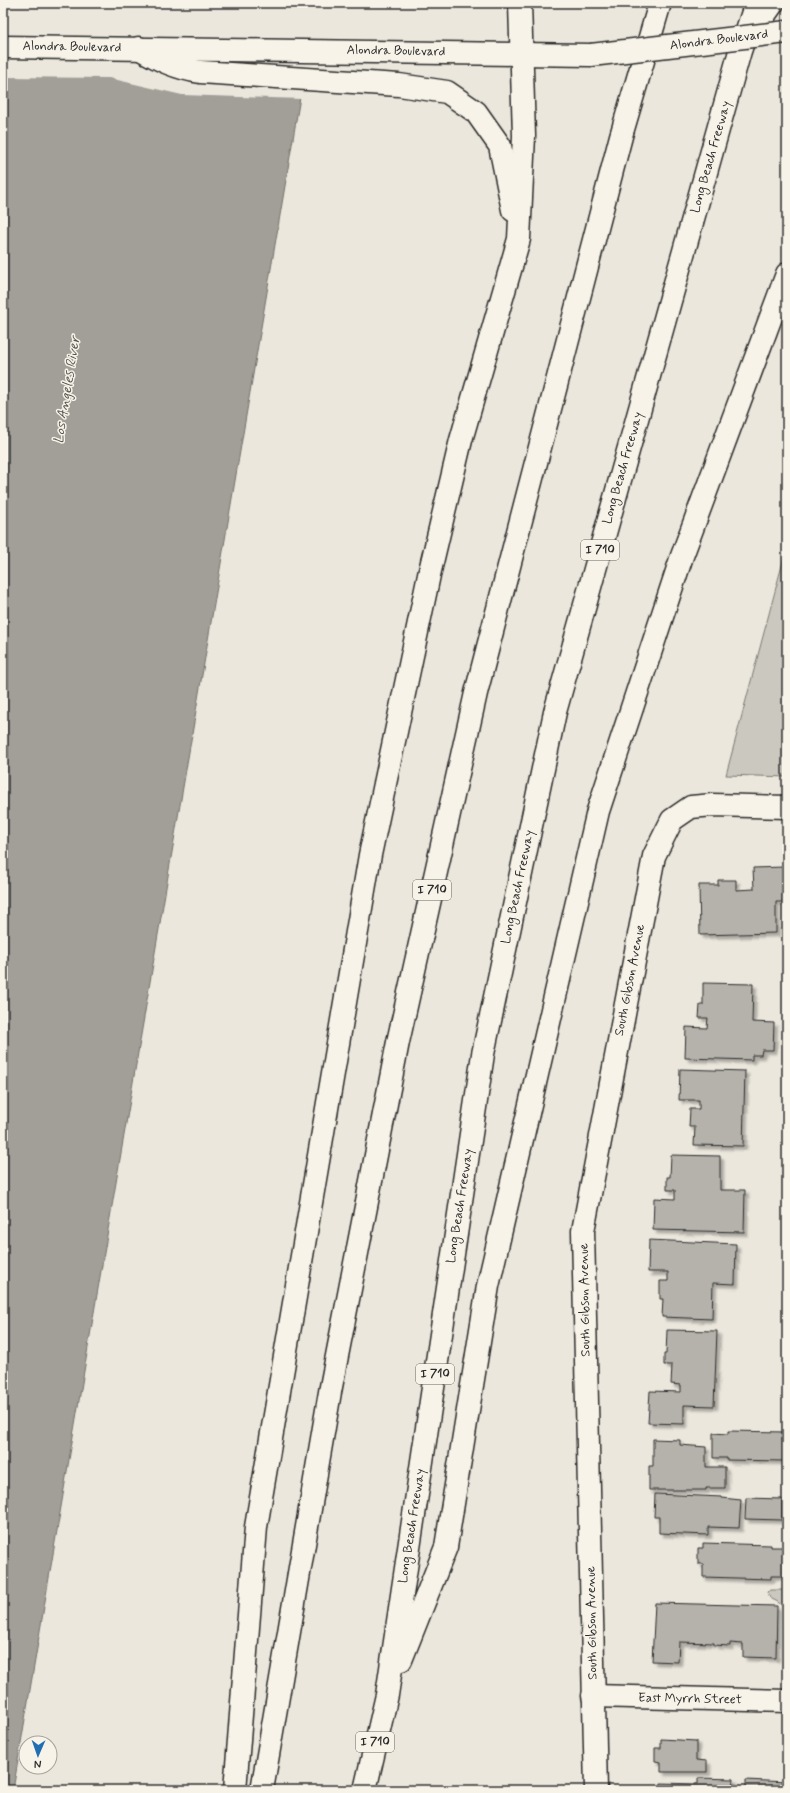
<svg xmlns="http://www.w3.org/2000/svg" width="790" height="1793" viewBox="0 0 790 1793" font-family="Mynerve,sans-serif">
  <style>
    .green { fill: #cbc8bf; stroke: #7b7a75 }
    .water { fill: #a29f98; stroke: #72716c }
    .pier { fill: #ebe7dd }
    .building { fill: #b5b2ab; stroke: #2b2b2b; filter: url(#shadow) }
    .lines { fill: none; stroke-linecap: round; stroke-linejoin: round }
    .minor-casing { stroke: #2b2b2b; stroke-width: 25 }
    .secondary-casing { stroke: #2b2b2b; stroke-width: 25 }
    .motorway-casing { stroke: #2b2b2b; stroke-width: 25 }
    .minor { stroke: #f7f3e8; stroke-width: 22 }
    .secondary { stroke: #f7f3e8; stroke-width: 22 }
    .motorway { stroke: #f7f3e8; stroke-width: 22 }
    .secondary-bridge-casing { stroke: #2b2b2b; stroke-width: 25; stroke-linecap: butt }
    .secondary-bridge { stroke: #f7f3e8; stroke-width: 22 }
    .labels { text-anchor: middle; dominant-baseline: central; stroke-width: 3; stroke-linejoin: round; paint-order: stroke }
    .shield { fill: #f7f3e8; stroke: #686764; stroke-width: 1 }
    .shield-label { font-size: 12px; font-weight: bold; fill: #2b2b2b }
    .street-label { font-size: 13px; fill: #2b2b2b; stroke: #f7f3e8 }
    .water-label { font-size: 14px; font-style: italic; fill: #555451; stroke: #f7f3e8 }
  </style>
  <defs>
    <filter id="shadow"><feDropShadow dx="3.5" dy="3.5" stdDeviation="1" flood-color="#0004"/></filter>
  </defs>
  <rect width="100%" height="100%" fill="#ebe7dd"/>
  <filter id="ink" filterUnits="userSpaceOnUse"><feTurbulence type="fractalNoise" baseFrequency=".025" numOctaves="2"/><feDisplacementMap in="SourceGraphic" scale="8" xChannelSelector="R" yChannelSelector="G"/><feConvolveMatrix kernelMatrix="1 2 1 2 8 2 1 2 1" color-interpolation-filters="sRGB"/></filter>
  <g filter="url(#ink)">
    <g class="green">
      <polygon points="786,550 787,777 726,775"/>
      <polygon points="771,1590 787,1590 787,1624 783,1621 784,1608 778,1602 770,1598 768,1592"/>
    </g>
    <polygon class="water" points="3,3 316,3 13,1790 3,1790"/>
    <polygon class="pier" points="3,3 318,3 302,99 182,95 109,78 3,77"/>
    <g class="building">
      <polygon points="784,867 785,902 776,902 776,933 700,935 699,885 718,885 718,880 736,880 736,890 754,889 753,868"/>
      <polygon points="703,983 753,984 752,1022 774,1023 773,1050 762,1050 761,1055 752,1055 752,1060 685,1058 686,1027 707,1028 708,1018 699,1018 700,1005 703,1005"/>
      <polygon points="680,1069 745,1071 743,1146 694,1145 695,1127 689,1127 690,1109 699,1109 699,1100 679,1100"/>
      <polygon points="671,1155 720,1156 720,1190 745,1190 744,1232 653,1230 654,1198 675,1199 675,1190 667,1190 667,1177 670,1177"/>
      <polygon points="649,1240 736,1244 735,1284 713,1283 712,1319 662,1317 663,1299 660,1299 660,1281 668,1281 668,1272 648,1272"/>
      <polygon points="667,1330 717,1331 714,1406 684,1405 684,1424 648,1423 650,1391 681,1392 681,1385 671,1384 672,1365 664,1365 664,1354 666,1354"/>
      <polygon points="728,1431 785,1432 784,1461 727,1460 727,1458 713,1458 713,1433 728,1434"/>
      <polygon points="653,1439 680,1440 680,1445 706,1447 706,1467 725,1467 725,1488 706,1488 706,1490 649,1490 649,1466 653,1466"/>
      <polygon points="655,1494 722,1497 722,1498 741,1500 739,1528 708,1527 708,1535 659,1533 659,1517 654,1517"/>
      <polygon points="746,1498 782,1499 782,1520 745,1519"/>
      <polygon points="703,1543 771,1545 771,1547 787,1547 787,1576 771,1576 771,1579 703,1577 703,1564 698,1564 698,1548 703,1548"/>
      <polygon points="655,1603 777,1606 776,1658 743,1657 743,1644 730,1643 730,1646 714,1645 714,1643 679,1642 678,1662 652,1661"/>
      <polygon points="661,1739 696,1741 696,1760 707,1761 707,1772 661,1772 661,1762 655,1761 655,1748 661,1748"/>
      <polygon points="698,1778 734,1779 733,1790 661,1790 661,1783 698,1784"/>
      <polygon points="746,1780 787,1782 787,1790 746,1790"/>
    </g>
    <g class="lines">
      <g class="minor-casing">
        <g id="minor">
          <polyline points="593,1696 787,1701"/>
          <polyline points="596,1790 583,1231 654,856 672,820 691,807 713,805 787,807"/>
        </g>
      </g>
      <g class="secondary-casing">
        <polyline id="secondary" points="3,47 591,55"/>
      </g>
      <g class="motorway-casing">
        <g id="motorway">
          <polyline points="754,30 773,3"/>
          <path d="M139 48C159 60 176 68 200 72L399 85 447 92 476 112 500 146 513 210"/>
          <polyline points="401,1660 446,1547 488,1286 598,811 682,556 787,274"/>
          <polyline points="235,1790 256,1527 370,855 429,575 461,440 519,239 524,136 520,3"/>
          <polyline points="262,1790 330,1392 398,1042 476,693 621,136 660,3"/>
          <polyline points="365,1790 387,1695 483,1054 555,712 740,51 756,3"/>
        </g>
      </g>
      <use href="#minor" class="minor"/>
      <use href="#secondary" class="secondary"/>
      <use href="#motorway" class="motorway"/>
      <g class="secondary-bridge-casing">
        <polyline id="secondary-bridge" points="591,55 787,32"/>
      </g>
      <use href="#secondary-bridge" class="secondary-bridge"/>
    </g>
  </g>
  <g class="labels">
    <g class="shield">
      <rect x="581" y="540" width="38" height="20" rx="3"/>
      <rect x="413" y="880" width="38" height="20" rx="3"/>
      <rect x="416" y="1364" width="38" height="20" rx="3"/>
      <rect x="356" y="1732" width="38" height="20" rx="3"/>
    </g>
    <g class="shield-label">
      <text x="600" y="550">I 710</text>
      <text x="432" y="890">I 710</text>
      <text x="435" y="1374">I 710</text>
      <text x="375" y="1742">I 710</text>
    </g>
    <g class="street-label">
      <text transform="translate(719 40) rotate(-7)">Alondra Boulevard</text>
      <text transform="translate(72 47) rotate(1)">Alondra Boulevard</text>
      <text transform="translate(396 51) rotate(1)">Alondra Boulevard</text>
      <text transform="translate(711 157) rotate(-74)">Long Beach Freeway</text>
      <text transform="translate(623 468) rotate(-74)">Long Beach Freeway</text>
      <text transform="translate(518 887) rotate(-78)">Long Beach Freeway</text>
      <text transform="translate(630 980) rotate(-79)">South Gibson Avenue</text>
      <text transform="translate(460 1206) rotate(-81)">Long Beach Freeway</text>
      <text transform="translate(585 1300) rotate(-91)">South Gibson Avenue</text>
      <text transform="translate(412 1526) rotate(-81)">Long Beach Freeway</text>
      <text transform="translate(592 1623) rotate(-91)">South Gibson Avenue</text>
      <text transform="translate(690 1699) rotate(1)">East Myrrh Street</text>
    </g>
    <g class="water-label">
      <text transform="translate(67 390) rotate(-81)">Los Angeles River</text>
    </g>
  </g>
  <rect width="790" height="1793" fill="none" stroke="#f7f3e8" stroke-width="16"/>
  <rect x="8" y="8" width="774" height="1777" fill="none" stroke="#2b2b2b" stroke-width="1.5" filter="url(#ink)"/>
  <g transform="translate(38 1755) rotate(182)"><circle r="19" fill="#f7f3e8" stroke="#a5a39c"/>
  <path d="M0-3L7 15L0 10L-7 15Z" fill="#1f6fb2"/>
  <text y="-6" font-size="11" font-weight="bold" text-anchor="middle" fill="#2b2b2b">N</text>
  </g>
</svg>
